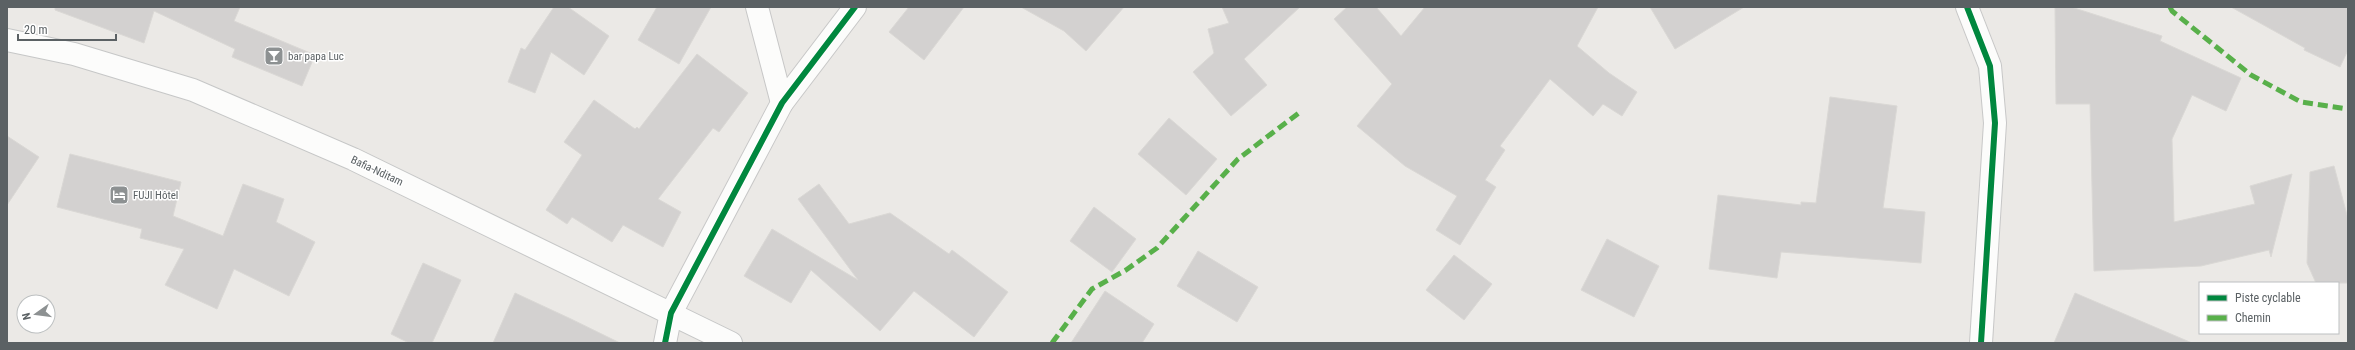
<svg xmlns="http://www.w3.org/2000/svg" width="2355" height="350" viewBox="0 0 2355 350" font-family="'Roboto Condensed',sans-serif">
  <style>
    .building { fill: #d3d1d0; stroke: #dad8d5 }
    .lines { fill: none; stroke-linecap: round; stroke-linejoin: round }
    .street-casing { stroke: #c7c7c7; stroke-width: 24 }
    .secondary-casing { stroke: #c6c7c7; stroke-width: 24 }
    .street { stroke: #fcfcfb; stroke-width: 22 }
    .secondary { stroke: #fcfcfb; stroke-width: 22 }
    .quiet { stroke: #58b04a; stroke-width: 5; stroke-dasharray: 10 5; stroke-linecap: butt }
    .cycleway-casing { stroke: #fff; stroke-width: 8 }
    .cycleway { stroke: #00873e; stroke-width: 6 }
    .labels { text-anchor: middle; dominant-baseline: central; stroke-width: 3; stroke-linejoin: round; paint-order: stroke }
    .poi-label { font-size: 11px; fill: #5b6164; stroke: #fff; text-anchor: start }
    .street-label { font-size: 11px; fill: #5b6164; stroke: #fff }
  </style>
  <rect width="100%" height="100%" fill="#ebe9e6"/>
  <g class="building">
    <polygon points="55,7 240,7 234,21 315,55 302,86 232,57 235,49 154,11 144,43 55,10"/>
    <polygon points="554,7 568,7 609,36 584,75 551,52 535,93 508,82 521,48 525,50"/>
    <polygon points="657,7 711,7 679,64 638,40"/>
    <polygon points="909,7 964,7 924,60 889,32"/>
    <polygon points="1021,7 1124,7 1086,51 1064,31"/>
    <polygon points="1222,7 1300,7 1244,59 1267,85 1231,116 1193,72 1214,53 1208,29 1229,23"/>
    <polygon points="1347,7 1376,7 1401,36 1425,7 1598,7 1577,46 1609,73 1637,92 1622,116 1603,104 1593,116 1550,79 1500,146 1505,150 1485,180 1496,187 1460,245 1436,230 1457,196 1405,166 1357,126 1392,84 1334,19"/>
    <polygon points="1650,7 1744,7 1675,49"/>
    <polygon points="2055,7 2071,7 2162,36 2160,41 2241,78 2226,111 2192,95 2172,139 2174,222 2255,204 2250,186 2292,174 2271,257 2269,250 2201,266 2094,271 2090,104 2056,104"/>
    <polygon points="2231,7 2348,7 2348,50 2340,67 2304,50 2305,48"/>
    <polygon points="697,54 748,93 719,132 713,128 658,199 681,212 663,247 623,225 612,242 572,217 567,224 546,210 582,155 564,142 594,100 635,129 637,127 639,129"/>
    <polygon points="1830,97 1897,106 1883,208 1925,212 1921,263 1781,252 1777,278 1709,269 1718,195 1801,205 1801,202 1816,203"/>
    <polygon points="1169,118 1217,159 1186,195 1138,154"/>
    <polygon points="7,136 39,157 7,205"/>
    <polygon points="70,154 181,182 173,216 223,236 243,184 284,199 276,222 315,242 289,296 234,269 217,309 165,285 184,249 140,238 142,229 57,207"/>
    <polygon points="2334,166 2348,219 2348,283 2316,283 2307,263 2310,172"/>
    <polygon points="819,184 849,224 890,213 949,254 952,250 1008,292 974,337 914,291 880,331 811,270 791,303 744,276 772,229 858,280 798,199"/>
    <polygon points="1094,207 1136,239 1112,272 1070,241"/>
    <polygon points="1607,239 1659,266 1634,317 1581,290"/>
    <polygon points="1198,251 1258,287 1237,322 1177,286"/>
    <polygon points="1454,255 1492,284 1464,320 1426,290"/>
    <polygon points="423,263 461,280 432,343 409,343 391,334"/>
    <polygon points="1105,291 1154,324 1142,343 1071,343"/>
    <polygon points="515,293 571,319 620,343 493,343"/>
    <polygon points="2075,293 2192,343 2054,343"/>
  </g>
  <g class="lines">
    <g class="street-casing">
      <g id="street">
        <polyline points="757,7 782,103"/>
        <polyline points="1967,7 1990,66 1995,123 1981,343"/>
        <polyline points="665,343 671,313 782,103 855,7"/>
      </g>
    </g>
    <g class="secondary-casing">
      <polyline id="secondary" points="7,40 74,54 193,90 353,159 731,343"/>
    </g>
    <use href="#street" class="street"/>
    <use href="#secondary" class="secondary"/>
    <g class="quiet">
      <polyline points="2170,7 2172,11 2251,75 2301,102 2348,109"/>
      <polyline points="1052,343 1092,289 1126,270 1157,248 1238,159 1300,112"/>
    </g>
    <g class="cycleway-casing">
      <g id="cycleway">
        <polyline points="1967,7 1990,66 1995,123 1981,343"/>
        <polyline points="665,343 671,313 782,103 855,7"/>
      </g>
    </g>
    <use href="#cycleway" class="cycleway"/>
  </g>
  <defs>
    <g id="bar-square" transform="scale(1)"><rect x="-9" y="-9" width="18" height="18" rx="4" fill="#8d9192" stroke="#fff"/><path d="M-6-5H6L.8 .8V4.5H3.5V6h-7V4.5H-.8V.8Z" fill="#fff"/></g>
    <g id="hotel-square" transform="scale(1)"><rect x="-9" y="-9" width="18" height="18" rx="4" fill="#8d9192" stroke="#fff"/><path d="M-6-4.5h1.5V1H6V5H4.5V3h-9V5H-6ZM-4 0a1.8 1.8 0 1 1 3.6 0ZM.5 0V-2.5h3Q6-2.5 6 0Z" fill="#fff"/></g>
  </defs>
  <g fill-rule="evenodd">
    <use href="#bar-square" x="274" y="56"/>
    <use href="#hotel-square" x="119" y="195"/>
  </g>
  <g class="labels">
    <g class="poi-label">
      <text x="288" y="56">bar papa Luc</text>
      <text x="133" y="195">FUJI Hôtel</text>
    </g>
    <g class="street-label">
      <text transform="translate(377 171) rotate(25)">Bafia-Nditam</text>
    </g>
  </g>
  <rect width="2355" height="350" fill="none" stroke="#5b6164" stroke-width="16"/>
  <rect x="2199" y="282" width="140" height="52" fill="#ffffff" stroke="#bdc0c1"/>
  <rect x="2207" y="295" width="20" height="6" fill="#00873e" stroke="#bdc0c1"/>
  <text x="2235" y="302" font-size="12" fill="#5b6164">Piste cyclable</text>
  <rect x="2207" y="315" width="20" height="6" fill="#58b04a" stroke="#bdc0c1"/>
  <text x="2235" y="322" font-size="12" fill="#5b6164">Chemin</text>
  <g transform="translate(36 314) rotate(256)"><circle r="19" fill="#ffffff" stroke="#bdc0c1"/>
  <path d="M0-3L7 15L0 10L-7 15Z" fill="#8d9192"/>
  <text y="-6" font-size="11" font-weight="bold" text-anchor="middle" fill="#5b6164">N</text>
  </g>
  <path d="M18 34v6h98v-6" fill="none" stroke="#5b6164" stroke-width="2"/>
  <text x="24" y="34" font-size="12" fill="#5b6164" stroke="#ffffff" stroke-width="3" paint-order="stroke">20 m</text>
</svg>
